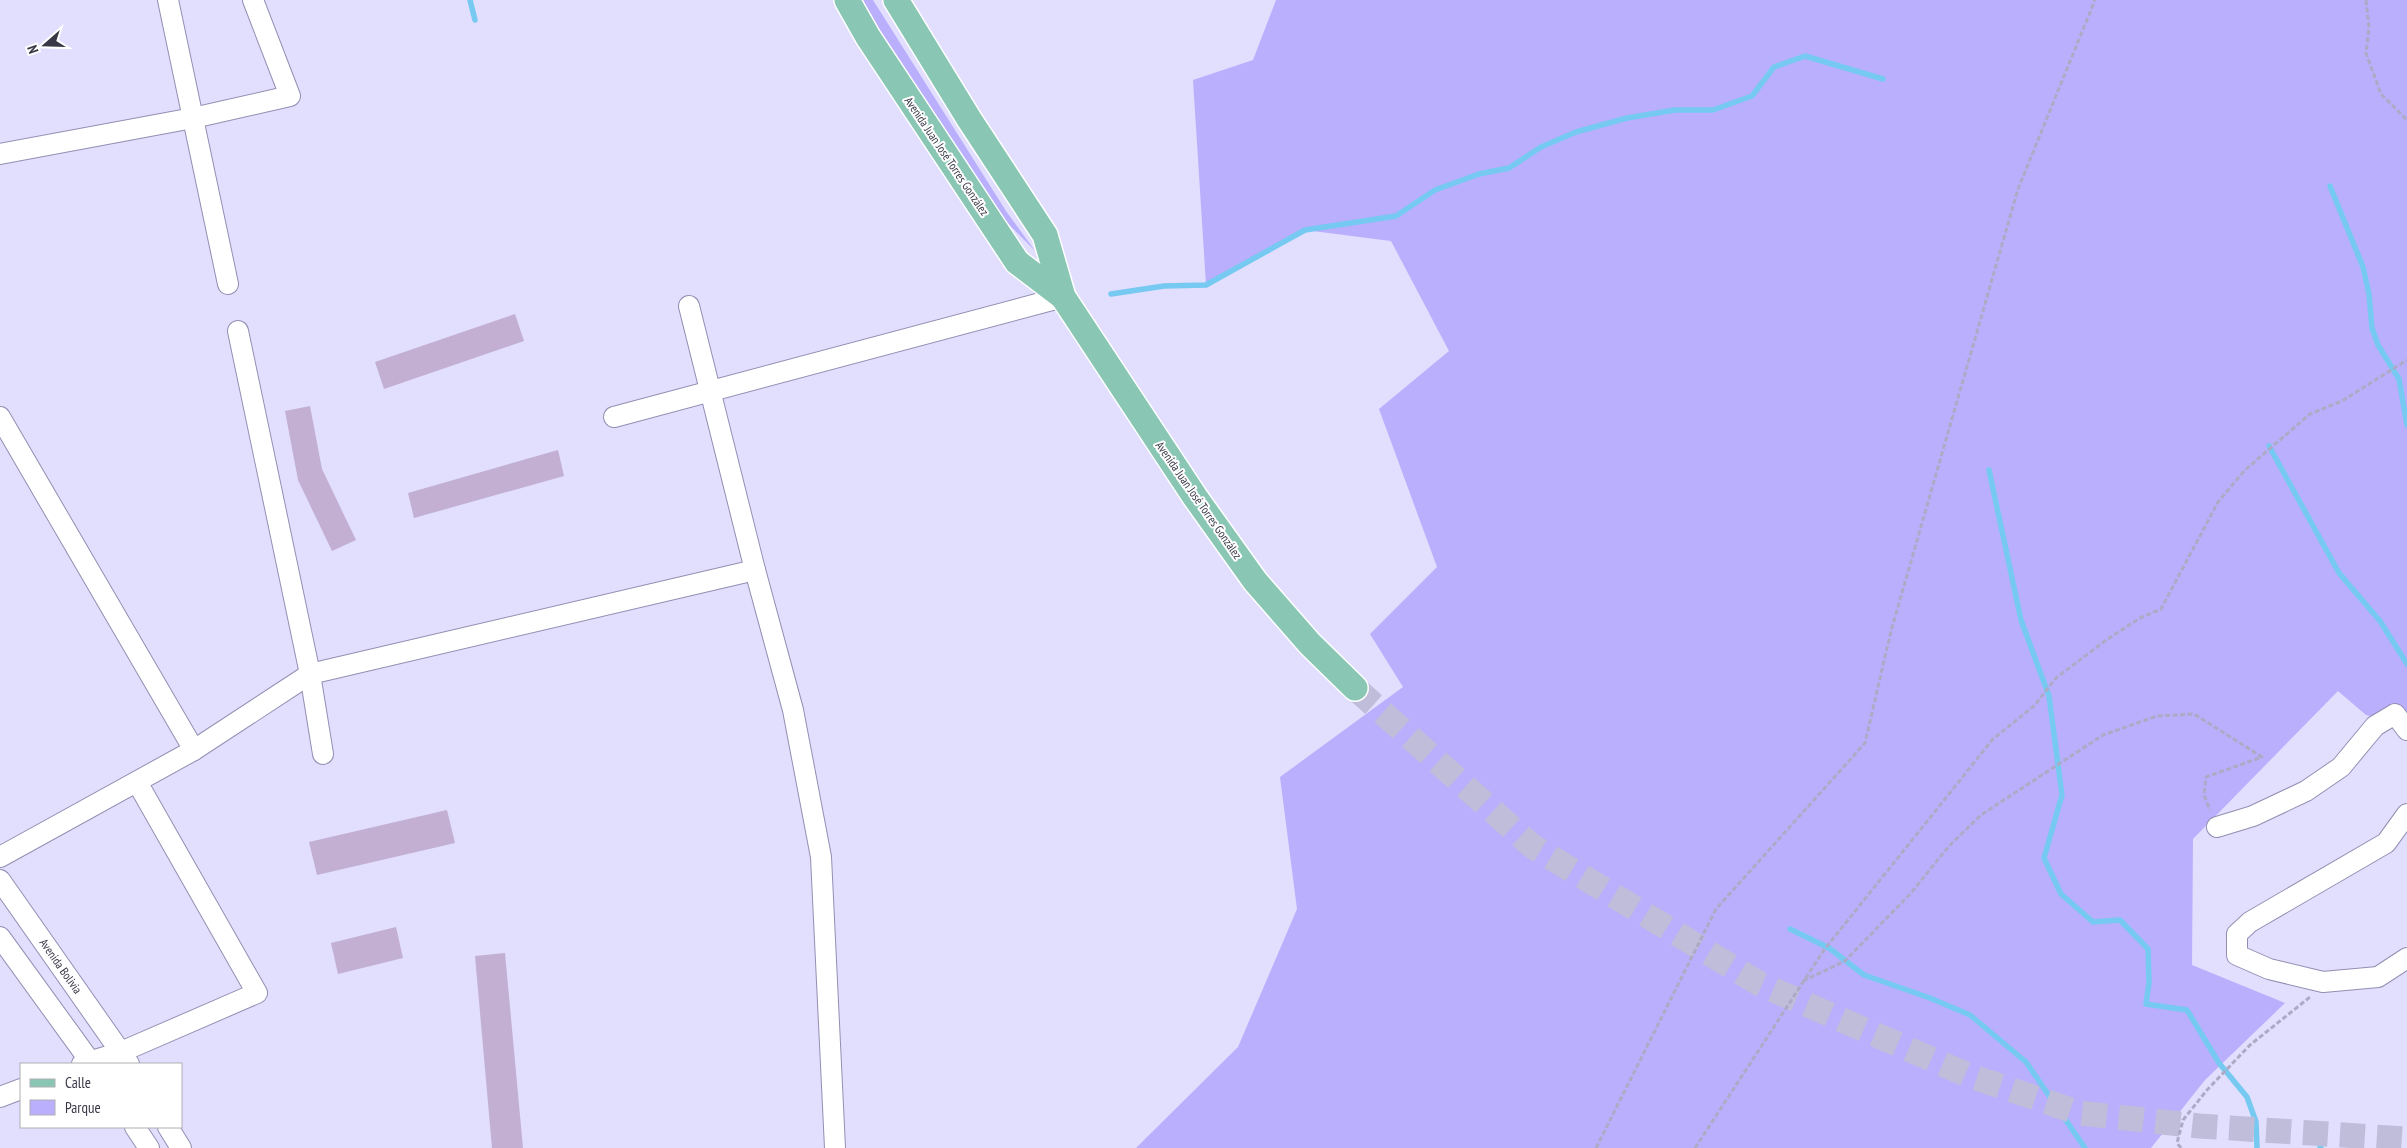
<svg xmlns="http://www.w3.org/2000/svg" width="2407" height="1148" viewBox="0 0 2407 1148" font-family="'PT Sans Narrow',sans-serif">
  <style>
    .green { fill: #b9affd }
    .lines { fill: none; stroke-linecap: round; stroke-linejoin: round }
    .stream { stroke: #76c9f0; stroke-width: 5.5 }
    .building { fill: #c2afd2 }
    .major-tunnel { stroke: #bfbdd9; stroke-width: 25; stroke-dasharray: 25 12; stroke-linecap: butt }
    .minor-casing { stroke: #928fb2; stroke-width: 22 }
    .major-casing { stroke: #fff; stroke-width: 28 }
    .path { stroke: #adaac5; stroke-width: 3; stroke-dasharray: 5 2.5; stroke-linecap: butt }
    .minor { stroke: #fff; stroke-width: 20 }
    .major { stroke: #89c6b3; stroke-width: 25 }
    .labels { text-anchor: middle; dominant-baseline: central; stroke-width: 4; stroke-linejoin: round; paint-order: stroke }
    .street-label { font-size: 12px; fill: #393847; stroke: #fff }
  </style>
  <rect width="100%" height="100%" fill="#e1defe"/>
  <g class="green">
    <polygon points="858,0 873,0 1006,211 1035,251 988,203"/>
    <polygon points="1276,0 2407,0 2407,725 2366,715 2338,691 2193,839 2192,965 2285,1003 2205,1080 2151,1148 1136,1148 1238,1047 1297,909 1280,777 1403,687 1370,634 1437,567 1379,409 1449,351 1391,241 1305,230 1206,285 1193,80 1253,60"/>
  </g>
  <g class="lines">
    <g class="stream">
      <polyline points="470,0 475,20"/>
      <polyline points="2330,186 2363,267 2369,294 2372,328 2378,345 2399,379 2407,425"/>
      <polyline points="1111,294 1164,286 1206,285 1305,230 1396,216 1435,190 1479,174 1509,168 1541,147 1576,132 1627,118 1675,110 1713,110 1752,96 1774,67 1805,56 1883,79"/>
      <polyline points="2269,446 2339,573 2380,621 2407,664"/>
      <polyline points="1989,470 2021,620 2049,696 2062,795 2044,858 2061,894 2093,922 2120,920 2148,949 2149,983 2146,1004 2187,1010 2219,1063 2247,1097 2256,1122 2257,1148"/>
      <polyline points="1790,929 1829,948 1864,975 1930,998 1970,1015 2026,1062 2085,1148"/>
      <polyline points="2320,1148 2321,1148"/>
    </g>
  </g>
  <g class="building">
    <polygon points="515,314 524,341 384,389 375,362"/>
    <polygon points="310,406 322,469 356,540 332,551 298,480 285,411"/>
    <polygon points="558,450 564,476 414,518 408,493"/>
    <polygon points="447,810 455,843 317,875 309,842"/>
    <polygon points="396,927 403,958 338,974 331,943"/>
    <polygon points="505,953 523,1148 492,1148 475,956"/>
  </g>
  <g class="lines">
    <polyline class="major-tunnel" points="1355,688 1532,846 1760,984 1970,1076 2080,1113 2199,1126 2407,1139"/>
    <g class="minor-casing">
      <g id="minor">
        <polyline points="168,0 228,284"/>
        <polyline points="0,154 193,118 290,96 253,0"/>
        <polyline points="689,306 755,570 793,710 821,857 835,1148"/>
        <polyline points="238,331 310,674 323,754"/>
        <polyline points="0,417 194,750"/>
        <polyline points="614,417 1063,297"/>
        <polyline points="2407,814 2386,843 2250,922 2237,934 2237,955 2269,969 2323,982 2378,977 2407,958"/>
        <polyline points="2217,827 2253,816 2306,791 2341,767 2375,726 2395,714 2407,730"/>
        <polyline points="0,857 194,750 310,674 755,570"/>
        <polyline points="0,880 129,1064"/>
        <polyline points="0,937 92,1064"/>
        <polyline points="82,1064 121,1052 257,993 137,782"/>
        <polyline points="0,1097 21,1089"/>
        <polyline points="135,1127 149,1148"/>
        <polyline points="168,1127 181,1148"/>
      </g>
    </g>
    <g class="major-casing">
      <g id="major">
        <polyline points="847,0 868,37 1017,262 1063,297"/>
        <polyline points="896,0 969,119 1045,235 1063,297 1195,497 1255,581 1310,644 1355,688"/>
      </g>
    </g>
    <g class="path">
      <polyline points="2366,0 2369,28 2366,53 2381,94 2407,120"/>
      <polyline points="1803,981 1845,961 1911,893 1949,846 1981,815 2103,735 2157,716 2194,714 2262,757 2206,777 2204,795 2210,810"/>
      <polyline points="1596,1148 1716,909 1865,743 1891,631 2018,189 2095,0"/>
      <polyline points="1695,1148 1824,950 1993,739 2034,706 2056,678 2105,641 2140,618 2161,609 2218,502 2245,470 2310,414 2342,401 2407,360"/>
      <polyline points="2181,1148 2177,1143 2183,1120 2207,1090 2250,1045 2310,997"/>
    </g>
    <use href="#minor" class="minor"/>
    <use href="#major" class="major"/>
  </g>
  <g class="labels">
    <g class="street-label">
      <text transform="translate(947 156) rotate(56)">Avenida Juan José Torres González</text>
      <text transform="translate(1199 500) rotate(55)">Avenida Juan José Torres González</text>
      <text transform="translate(61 966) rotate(55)">Avenida Bolivia</text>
    </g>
  </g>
  <rect x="20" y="1063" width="162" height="65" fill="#ffffff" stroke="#b0afb5"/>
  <rect x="30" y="1079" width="25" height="8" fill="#89c6b3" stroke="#b0afb5"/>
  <text x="65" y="1088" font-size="15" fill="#393847">Calle</text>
  <rect x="30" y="1100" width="25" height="15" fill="#b9affd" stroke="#b0afb5"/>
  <text x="65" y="1113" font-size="15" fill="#393847">Parque</text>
  <g transform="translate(45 45) rotate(250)" stroke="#ffffff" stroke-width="4" paint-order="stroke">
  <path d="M0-4L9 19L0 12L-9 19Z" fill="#393847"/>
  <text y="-8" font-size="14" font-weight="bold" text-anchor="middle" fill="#393847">N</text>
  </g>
</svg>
